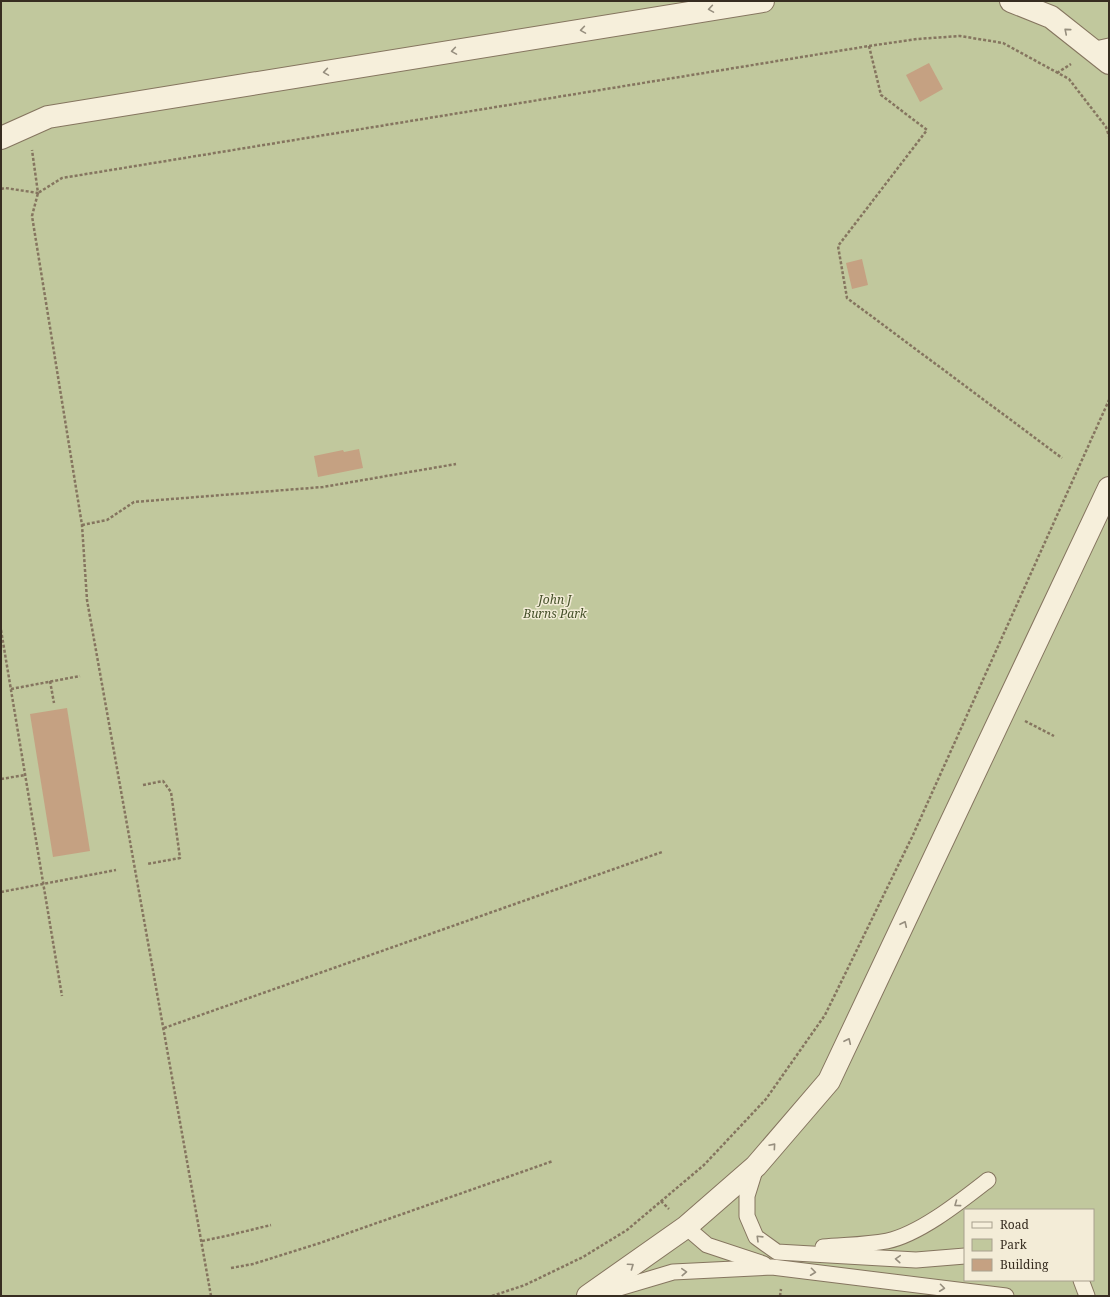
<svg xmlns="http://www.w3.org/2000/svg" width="1110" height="1297" viewBox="0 0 1110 1297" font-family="'Noto Serif',serif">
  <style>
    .green { fill: #c1c89d; fill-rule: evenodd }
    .building { fill: #c5a182 }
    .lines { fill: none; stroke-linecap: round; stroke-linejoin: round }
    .service-casing { stroke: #85755f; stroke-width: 17 }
    .minor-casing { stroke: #85755f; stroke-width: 24 }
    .path { stroke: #85755f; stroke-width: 2.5; stroke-dasharray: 3 2; stroke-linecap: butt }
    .service { stroke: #f6efdb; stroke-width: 15 }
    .minor { stroke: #f6efdb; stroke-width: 22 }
    .oneway { stroke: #968e7e }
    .labels { text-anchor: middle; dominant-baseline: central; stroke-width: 3; stroke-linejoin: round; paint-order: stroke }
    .park-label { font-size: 12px; font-style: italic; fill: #46512a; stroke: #f3ecd7 }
  </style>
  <rect width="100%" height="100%" fill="#ebe2c8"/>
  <path class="green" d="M1 1H1109V1296H1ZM965 1210H1093V1280H965Z"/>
  <g class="building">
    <polygon points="929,63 943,89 920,102 906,75"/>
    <polygon points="862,259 868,285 852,289 846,263"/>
    <polygon points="359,449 363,468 318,477 314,456 343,450 344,452"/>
    <polygon points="67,708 90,851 53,857 30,714"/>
  </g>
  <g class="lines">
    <g class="service-casing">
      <g id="service">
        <polyline points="1091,50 1109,46"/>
        <polyline points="756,1167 747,1196 747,1216 756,1237 777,1252 916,1260 965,1256"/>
        <polyline points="686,1227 707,1245 764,1264"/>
        <path d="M823 1247C844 1245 866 1245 887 1241 920 1234 961 1201 988 1180"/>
        <polyline points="1081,1280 1087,1296"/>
        <polyline points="599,1294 673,1272 772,1267 1006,1296"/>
      </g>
    </g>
    <g class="minor-casing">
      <g id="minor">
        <polyline points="1011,1 1051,17 1109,63"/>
        <polyline points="1,138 48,117 763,1"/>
        <polyline points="588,1296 686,1227 756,1166 829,1081 1109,488"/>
      </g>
    </g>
    <g class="path">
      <polyline points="869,46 881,95 927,130 838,246 847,298 1062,458"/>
      <polyline points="1057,73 1071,64"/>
      <polyline points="1,189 5,188 38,193 32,150"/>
      <polyline points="82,525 107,520 134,502 323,487 456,464"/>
      <polyline points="1,630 62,996"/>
      <polyline points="50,681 54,703"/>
      <polyline points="11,689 80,676"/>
      <polyline points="1025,721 1054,736"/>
      <polyline points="1,779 25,775"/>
      <polyline points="143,785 163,781 171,792 180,858 147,864"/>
      <polyline points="1,892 116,870"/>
      <polyline points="164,1028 662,852"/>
      <polyline points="661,1201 669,1209"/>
      <polyline points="202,1241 226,1236 271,1225"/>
      <polyline points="231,1268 253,1264 320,1243 553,1161"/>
      <polyline points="211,1296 87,600 82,525 32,216 38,193 62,178 869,46 917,39 960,36 1003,43 1069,79 1106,127 1109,136"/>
      <polyline points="492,1296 525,1285 583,1257 627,1230 704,1165 766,1099 825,1015 913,835 1109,400"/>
      <polyline points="780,1296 781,1289"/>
    </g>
    <use href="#service" class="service"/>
    <use href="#minor" class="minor"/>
  </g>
  <defs><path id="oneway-chevron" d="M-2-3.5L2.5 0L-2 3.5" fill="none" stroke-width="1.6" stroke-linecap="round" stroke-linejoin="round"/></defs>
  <g class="oneway">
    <use href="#oneway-chevron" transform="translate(711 9) rotate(171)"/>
    <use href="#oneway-chevron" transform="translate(583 30) rotate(171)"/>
    <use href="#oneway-chevron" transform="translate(1067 31) rotate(-140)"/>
    <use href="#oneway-chevron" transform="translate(454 51) rotate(171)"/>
    <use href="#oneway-chevron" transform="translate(326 72) rotate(171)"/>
    <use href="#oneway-chevron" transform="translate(904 924) rotate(-65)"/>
    <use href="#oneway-chevron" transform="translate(848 1041) rotate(-65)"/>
    <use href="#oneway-chevron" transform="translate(773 1146) rotate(-49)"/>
    <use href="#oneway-chevron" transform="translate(957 1204) rotate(144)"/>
    <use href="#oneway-chevron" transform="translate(759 1238) rotate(-136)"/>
    <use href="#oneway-chevron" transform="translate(898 1259) rotate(-176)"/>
    <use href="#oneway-chevron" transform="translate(631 1266) rotate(-35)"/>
    <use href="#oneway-chevron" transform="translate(684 1272) rotate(-3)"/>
    <use href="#oneway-chevron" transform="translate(813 1272) rotate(7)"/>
    <use href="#oneway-chevron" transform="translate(942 1288) rotate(7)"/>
  </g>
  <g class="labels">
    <g class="park-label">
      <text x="555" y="599">John J<tspan x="555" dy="14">Burns Park</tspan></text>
    </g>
  </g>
  <rect width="1110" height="1297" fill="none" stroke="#372d21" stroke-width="4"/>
  <rect x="964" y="1209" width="130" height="72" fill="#f3ecd7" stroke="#a8a08e"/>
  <rect x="972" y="1222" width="20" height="6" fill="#f6efdb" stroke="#a8a08e"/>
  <text x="1000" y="1229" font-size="12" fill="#372d21">Road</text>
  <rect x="972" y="1239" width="20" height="12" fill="#c1c89d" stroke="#a8a08e"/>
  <text x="1000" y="1249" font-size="12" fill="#372d21">Park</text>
  <rect x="972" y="1259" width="20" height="12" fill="#c5a182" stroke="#a8a08e"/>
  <text x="1000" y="1269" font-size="12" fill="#372d21">Building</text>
</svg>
